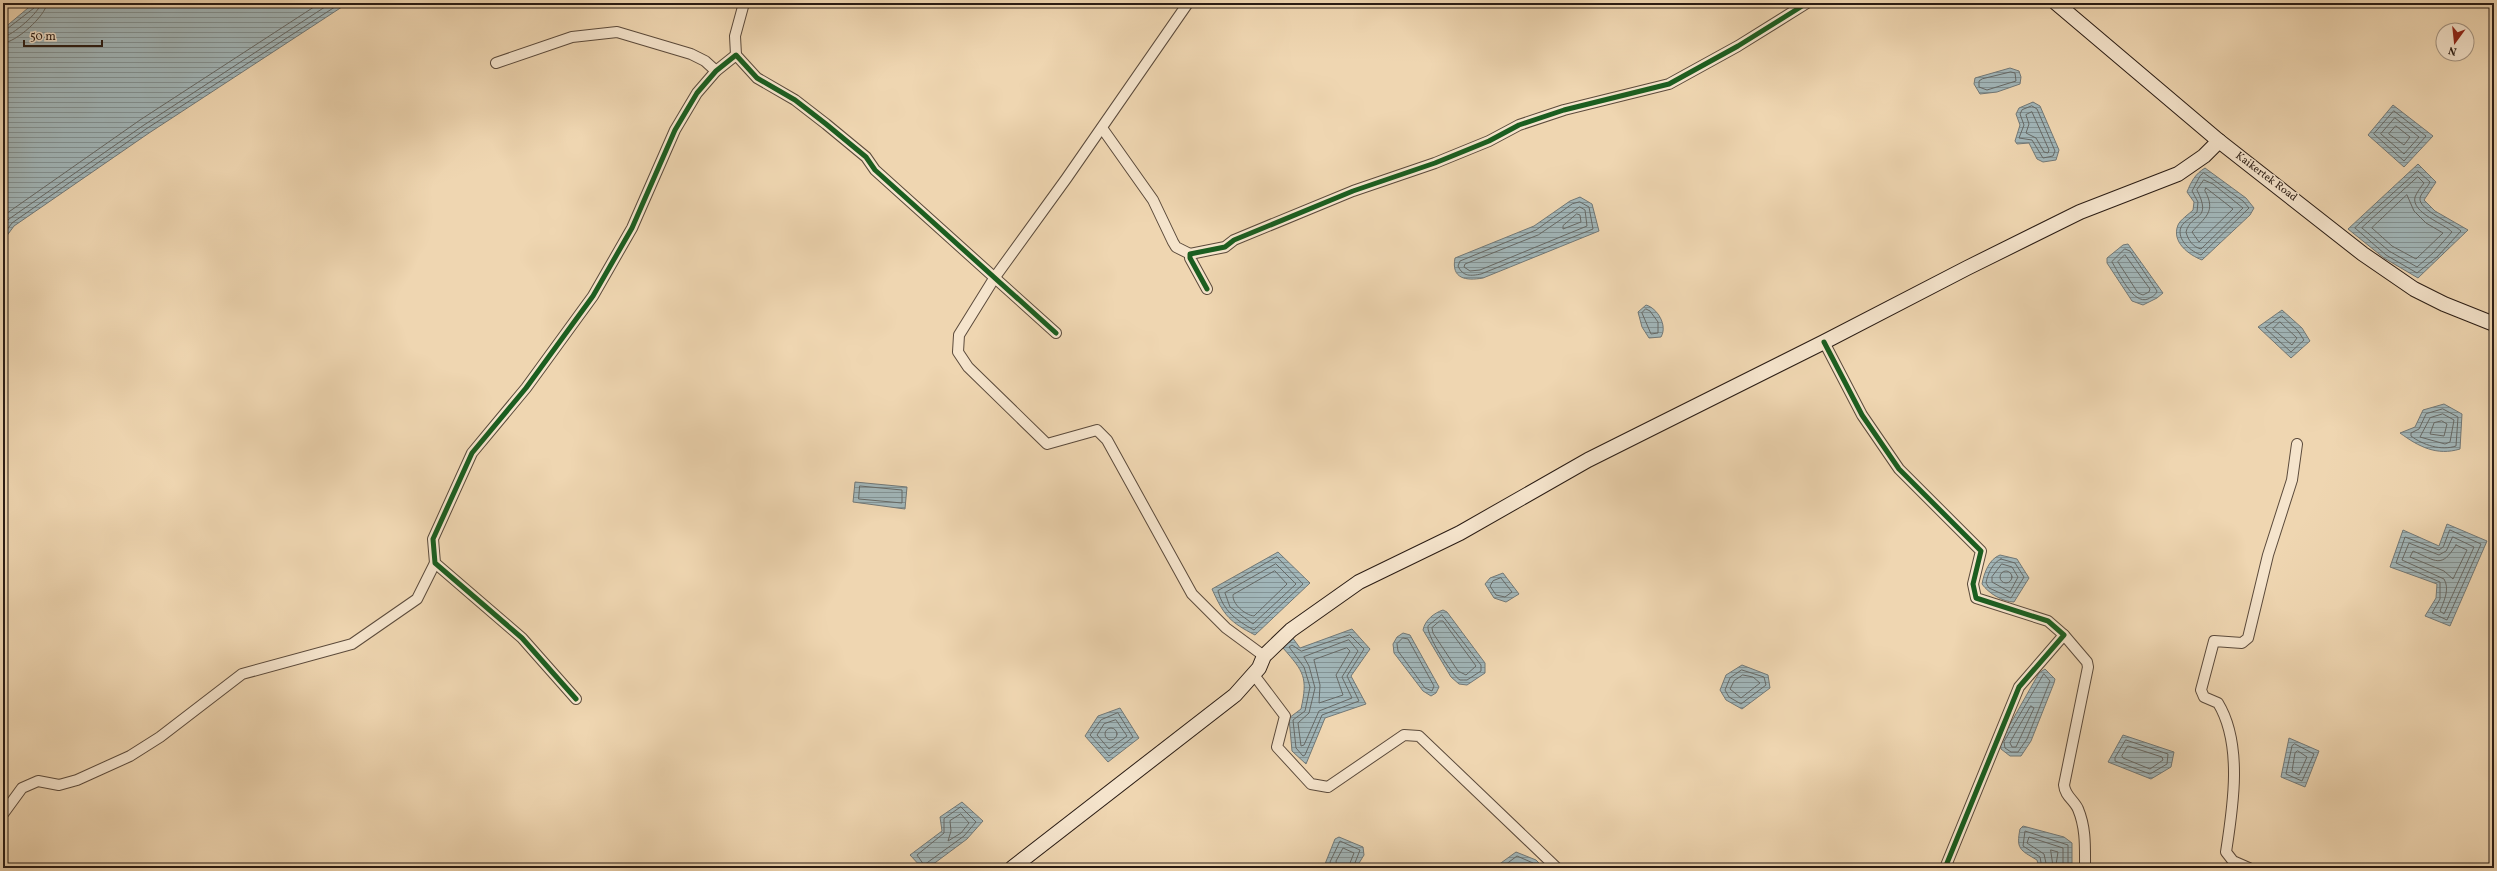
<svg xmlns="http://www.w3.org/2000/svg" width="2497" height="871" viewBox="0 0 2497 871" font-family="Vollkorn,serif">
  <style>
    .water { fill: url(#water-rules); stroke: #717877 }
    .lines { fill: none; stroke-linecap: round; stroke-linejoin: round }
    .shore { stroke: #666966; stroke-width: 1 }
    .minor-casing { stroke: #5b4a3b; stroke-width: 12 }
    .secondary-casing { stroke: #2a1c14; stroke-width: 16 }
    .minor { stroke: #f5e4cc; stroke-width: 10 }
    .secondary { stroke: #f5e4cc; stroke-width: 14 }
    .cycleway-casing { stroke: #f5e4cc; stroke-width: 8 }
    .cycleway { stroke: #1b5e20; stroke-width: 5 }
    .labels { text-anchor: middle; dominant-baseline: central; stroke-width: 3; stroke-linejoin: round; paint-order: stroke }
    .street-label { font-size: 11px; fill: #2a1c14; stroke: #f5e4cc }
  </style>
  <defs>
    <pattern id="water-rules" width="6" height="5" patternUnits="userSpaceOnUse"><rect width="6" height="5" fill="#a1b6b9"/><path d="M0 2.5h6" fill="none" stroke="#839395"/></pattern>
  </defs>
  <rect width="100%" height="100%" fill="#efd6b1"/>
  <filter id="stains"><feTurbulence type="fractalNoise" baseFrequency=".005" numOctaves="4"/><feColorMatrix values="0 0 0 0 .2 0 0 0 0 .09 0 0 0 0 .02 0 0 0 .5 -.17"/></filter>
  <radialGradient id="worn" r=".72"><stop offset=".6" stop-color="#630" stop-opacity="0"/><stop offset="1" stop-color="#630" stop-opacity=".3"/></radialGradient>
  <g class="water">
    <polygon points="34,3 348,3 149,133 14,226 3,241 3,29"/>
    <polygon points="2010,68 2019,71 2021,77 2020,84 1997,92 1980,94 1974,84 1975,78"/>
    <polygon points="2033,102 2040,106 2059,150 2056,160 2043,162 2037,159 2029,143 2017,144 2015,141 2020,125 2016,114 2019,108"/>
    <polygon points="2393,105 2433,136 2404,167 2368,135"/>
    <polygon points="2418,164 2436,182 2424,200 2435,211 2468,230 2418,278 2384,258 2348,229"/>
    <path d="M2205 168 2246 198 2254 208 2250 215 2202 260C2189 255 2171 242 2178 225 2180 220 2189 214 2193 210L2194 202 2187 192C2191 182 2195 174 2205 168Z"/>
    <path d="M1580 197 1592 204 1599 231 1483 278C1466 281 1451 279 1455 258L1534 226 1570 201Z"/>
    <polygon points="2128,244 2163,293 2157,298 2143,305 2132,301 2107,263 2107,258 2123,245"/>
    <path d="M1646 305C1657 308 1668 325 1661 337L1649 338 1642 327 1638 312Z"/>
    <polygon points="2282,310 2302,328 2310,341 2291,358 2258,327"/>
    <path d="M2444 404 2462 414 2460 449C2437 456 2419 447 2400 433L2415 427 2423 410Z"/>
    <polygon points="855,482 907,487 905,509 853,502"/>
    <polygon points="2447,524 2487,541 2450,626 2425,616 2436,598 2437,584 2390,567 2403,530 2439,546"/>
    <path d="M1278 552 1310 583 1255 635C1230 622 1224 616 1212 589Z"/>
    <path d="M2000 555 2017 559 2029 578 2014 602C2003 602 1988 593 1982 584 1984 573 1989 559 2000 555Z"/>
    <polygon points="1503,573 1519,594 1506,602 1494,598 1485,584 1490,578"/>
    <path d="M1443 610 1447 612 1485 663V673L1467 685 1459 684 1451 677 1423 630C1425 620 1434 613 1443 610Z"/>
    <path d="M1352 629 1370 649 1351 676 1366 704 1325 718 1306 764 1292 751 1289 718 1301 709C1308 677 1304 672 1283 648L1292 637 1300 648Z"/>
    <polygon points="1403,633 1410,635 1439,687 1436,693 1431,696 1423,691 1394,653 1393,644 1397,637"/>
    <polygon points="1742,665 1768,675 1770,688 1742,709 1726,700 1720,690 1726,675"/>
    <polygon points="2045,669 2055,679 2054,683 2031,741 2021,756 2010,756 2001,749 2000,742 2039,673"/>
    <polygon points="1120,708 1139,738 1108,762 1085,736 1098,716"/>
    <polygon points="2123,735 2174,752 2171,767 2151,779 2108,762"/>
    <polygon points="2289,738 2319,751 2305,787 2281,777"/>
    <polygon points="962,802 983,821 967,839 928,868 922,868 910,855 942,831 940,817"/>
    <path d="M2023 826 2064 837 2072 843V868H2039L2037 860C2020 850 2016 849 2020 829Z"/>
    <polygon points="1339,837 1363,847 1364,855 1356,868 1330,868 1325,864 1335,839"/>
    <polygon points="1516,852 1536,860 1544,868 1494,868"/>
  </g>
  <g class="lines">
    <g class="shore">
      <polyline points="3,32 34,8 36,3"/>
      <path d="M3 37C12 36 40 12 41 3"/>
      <path d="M3 43C15 43 46 16 47 3"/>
      <polygon points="2011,72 2015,73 2016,81 1987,90 1979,87 1979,81 1982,79"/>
      <polygon points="2032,106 2037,109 2055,151 2053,156 2043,158 2032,140 2019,138 2024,125 2020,114 2022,110"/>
      <polygon points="2394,111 2426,136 2404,161 2374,134"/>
      <polygon points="2032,112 2049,150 2048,153 2044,152 2036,138 2026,133 2029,124 2026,115"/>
      <polygon points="2395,118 2419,137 2404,154 2381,134"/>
      <polygon points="2396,126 2410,137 2404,145 2389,134"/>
      <path d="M2418 171 2430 182C2428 187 2421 193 2420 198 2418 210 2454 224 2461 231L2437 257 2417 273 2386 255 2355 228Z"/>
      <path d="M2204 173 2243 201 2249 208 2201 255C2192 252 2176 240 2181 227 2184 221 2193 217 2197 212L2198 202 2192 191 2200 176Z"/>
      <path d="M2418 177 2424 183C2421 187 2417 192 2415 197 2411 213 2445 224 2452 232L2433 253 2417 267 2389 251 2362 228Z"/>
      <path d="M2204 180 2213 184 2243 208 2201 249C2193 247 2188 240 2186 232 2191 212 2213 222 2197 190Z"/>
      <path d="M2206 188 2233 209 2199 242 2192 232C2204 218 2217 212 2205 191Z"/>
      <polygon points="2407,195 2414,211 2426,223 2443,233 2416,259 2392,246 2372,228"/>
      <path d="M1580 202 1589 207 1593 229 1481 274C1471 276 1463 277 1458 266L1460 261 1536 230 1572 204Z"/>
      <polygon points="1580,207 1585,210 1587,226 1480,270 1470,271 1464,267 1465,264 1538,235"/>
      <polygon points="1577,214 1580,215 1581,222 1563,229 1563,226"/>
      <polyline points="3,216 140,120 320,3"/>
      <polyline points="3,226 9,219 144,125 331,3"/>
      <polyline points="3,235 12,223 146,129 341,3"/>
      <path d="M2125 249 2130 251 2157 291C2156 295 2152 297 2148 299 2133 305 2119 273 2112 262Z"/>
      <polygon points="2125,255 2150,289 2149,292 2143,295 2138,293 2118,262"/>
      <polygon points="1646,309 1650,311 1658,322 1658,333 1651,334 1642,313"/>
      <polygon points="2282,316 2298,331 2304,340 2291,352 2265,328"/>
      <polygon points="2280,322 2297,338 2292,345 2273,329"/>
      <path d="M2443 409 2458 417 2456 446C2441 451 2423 445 2411 436V433L2419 429 2426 414Z"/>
      <polygon points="2443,414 2454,420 2450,442 2445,444 2420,437 2430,418"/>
      <polygon points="2442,421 2447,424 2444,436 2430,434 2434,423"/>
      <polygon points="860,486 902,490 902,503 859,499"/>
      <polygon points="2450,530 2481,544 2447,620 2432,613 2440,599 2440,582 2396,563 2405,537 2439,550 2443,547"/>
      <path d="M2453 537 2474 547 2444 614 2440 611C2444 601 2450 589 2444 579L2402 560 2409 543 2439 555 2446 551Z"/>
      <path d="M2456 545 2467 550 2453 579 2444 571 2410 557 2413 551C2437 561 2441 569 2456 545Z"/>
      <path d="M1277 557 1303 584 1254 630C1237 621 1223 611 1218 591Z"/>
      <path d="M2001 559 2015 563 2024 577 2011 598 1989 588 1986 583C1987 575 1993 562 2001 559Z"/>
      <polygon points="1276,564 1296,584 1253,624 1230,607 1225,593"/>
      <polygon points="2002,564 2012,567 2018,577 2010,592 1992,582 1992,577"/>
      <circle cx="2006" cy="577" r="6"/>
      <path d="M1275 571 1287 584 1254 616C1245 615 1232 604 1233 595Z"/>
      <polygon points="1501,578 1512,592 1505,597 1496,595 1490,586 1493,581"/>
      <path d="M1442 615 1481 665V671L1467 680C1465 680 1462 680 1460 680 1452 676 1425 633 1428 626Z"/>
      <polygon points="1440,621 1443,621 1476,666 1466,675 1458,671 1433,633 1432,628"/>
      <polygon points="1350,635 1364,649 1347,676 1359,701 1322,715 1305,755 1303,756 1296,748 1293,720 1305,711 1310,687 1304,667 1289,647 1292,645 1301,651"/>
      <polygon points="1403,638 1408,639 1434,686 1432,691 1425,688 1398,651 1397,644"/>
      <polygon points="1349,640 1358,651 1342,677 1352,698 1319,711 1304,745 1301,746 1298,723 1309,713 1315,688 1309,666 1304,657"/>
      <polygon points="1347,648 1350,651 1336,675 1343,695 1319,703 1320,685 1314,660"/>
      <polygon points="1742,670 1764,677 1766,685 1741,704 1729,697 1725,690 1730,678"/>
      <polygon points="2044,674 2050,681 2027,739 2018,752 2011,752 2005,748 2004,742"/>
      <polygon points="1743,675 1753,677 1760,683 1741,698 1730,689 1734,681"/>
      <polygon points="2031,706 2034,708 2016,747 2012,747 2010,743"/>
      <polygon points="1118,713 1133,737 1109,756 1090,735 1101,720"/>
      <polygon points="1116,720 1127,736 1109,749 1097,735 1104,724"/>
      <circle cx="1111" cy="734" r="6"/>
      <polygon points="2126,740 2168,754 2167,764 2150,774 2115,761 2115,758"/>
      <polygon points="2295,744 2314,754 2302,781 2286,774 2292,746"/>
      <polygon points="2128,746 2162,757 2163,760 2150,769 2123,758 2122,756"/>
      <polygon points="2298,751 2307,757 2299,775 2292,771 2295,753"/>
      <polygon points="961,807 976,822 964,836 924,865 917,855 944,833 944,819"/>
      <polygon points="961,814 969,823 961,833 948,841 951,831 950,821"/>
      <polygon points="2051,850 2058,852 2056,865 2053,864"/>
      <polyline points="1332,868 1330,862 1340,841 1360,850 1353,868"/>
      <polyline points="1337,868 1336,861 1343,848 1354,853 1348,868"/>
      <polyline points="1501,868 1517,856 1533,863 1538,868"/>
      <polyline points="2042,868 2040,857 2023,846 2025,831 2068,845 2068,868"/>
      <polyline points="2047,868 2044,854 2027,843 2029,837 2063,848 2063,868"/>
    </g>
    <g class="minor-casing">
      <g id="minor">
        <polyline points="1188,3 1066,179 995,277 959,335 958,352 968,367 1047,444 1097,430 1107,440 1192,594 1226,628 1264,656"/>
        <polyline points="736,55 735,36 744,3"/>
        <polyline points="496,63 572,37 617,32 691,54 705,61 716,71"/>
        <polyline points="1102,128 1153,200 1173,242 1176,247 1190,254"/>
        <polyline points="1207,289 1190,258 1190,254 1225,247 1234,240 1353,191 1435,163 1489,141 1519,125 1564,110 1669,84 1738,46 1807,3"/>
        <polyline points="1824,342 1862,415 1899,469 1981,551 1973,584 1976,598 2048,621 2064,635 2019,687 1945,868"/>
        <path d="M2064 635 2087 662 2088 667 2064 785C2065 796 2074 800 2078 809 2086 828 2085 847 2085 868"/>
        <polyline points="1254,675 1285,716 1277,747 1311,784 1328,787 1404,735 1419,736 1557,868"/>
        <polyline points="576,699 522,638 435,563 433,539 472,453 526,388 593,296 632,228 675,130 697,93 716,71 736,55 757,78 795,100 826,124 866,157 875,170 1056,333"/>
        <polyline points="3,814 22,788 38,781 59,785 77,780 130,756 160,737 242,674 352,644 417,599 435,563"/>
        <path d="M2249 868 2233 861 2226 852C2233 807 2243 744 2218 703L2204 697 2201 690 2214 641 2242 643 2248 638 2268 555 2292 480 2297 444"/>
      </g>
    </g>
    <g class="secondary-casing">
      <g id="secondary">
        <polyline points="2056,3 2219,141 2363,254 2414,289 2444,304 2494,324"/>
        <polyline points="1012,868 1235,695 1259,668 1264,656 1291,630 1359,582 1460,533 1588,460 1824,342 1967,268 2080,212 2178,174 2204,156 2219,141"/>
      </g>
    </g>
    <use href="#minor" class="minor"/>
    <use href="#secondary" class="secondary"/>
    <g class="cycleway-casing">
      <g id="cycleway">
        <polyline points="1207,289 1190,258 1190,254 1225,247 1234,240 1353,191 1435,163 1489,141 1519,125 1564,110 1669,84 1738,46 1807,3"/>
        <polyline points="1824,342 1862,415 1899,469 1981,551 1973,584 1976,598 2048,621 2064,635 2019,687 1945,868"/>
        <polyline points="576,699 522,638 435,563 433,539 472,453 526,388 593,296 632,228 675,130 697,93 716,71 736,55 757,78 795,100 826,124 866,157 875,170 1056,333"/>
      </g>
    </g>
    <use href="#cycleway" class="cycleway"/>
  </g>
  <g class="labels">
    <g class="street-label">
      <text transform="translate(2266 177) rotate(37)">Kaikertek Road</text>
    </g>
  </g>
  <rect width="2497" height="871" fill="none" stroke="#efd6b1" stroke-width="16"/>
  <rect x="4" y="4" width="2489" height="863" fill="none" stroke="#2a1c14" stroke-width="2"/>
  <rect x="8" y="8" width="2481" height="855" fill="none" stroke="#2a1c14"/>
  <g transform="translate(2455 42) rotate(195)"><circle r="19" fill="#f5e4cc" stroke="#a49482"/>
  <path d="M0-3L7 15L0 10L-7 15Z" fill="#8f2418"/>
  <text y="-6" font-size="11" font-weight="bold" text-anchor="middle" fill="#2a1c14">N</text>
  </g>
  <path d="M24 40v6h78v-6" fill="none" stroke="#2a1c14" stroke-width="2"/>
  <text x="30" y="40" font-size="12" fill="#2a1c14" stroke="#f5e4cc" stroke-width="3" paint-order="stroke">50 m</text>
  <rect width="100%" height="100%" filter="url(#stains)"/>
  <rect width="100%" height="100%" fill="url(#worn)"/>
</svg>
